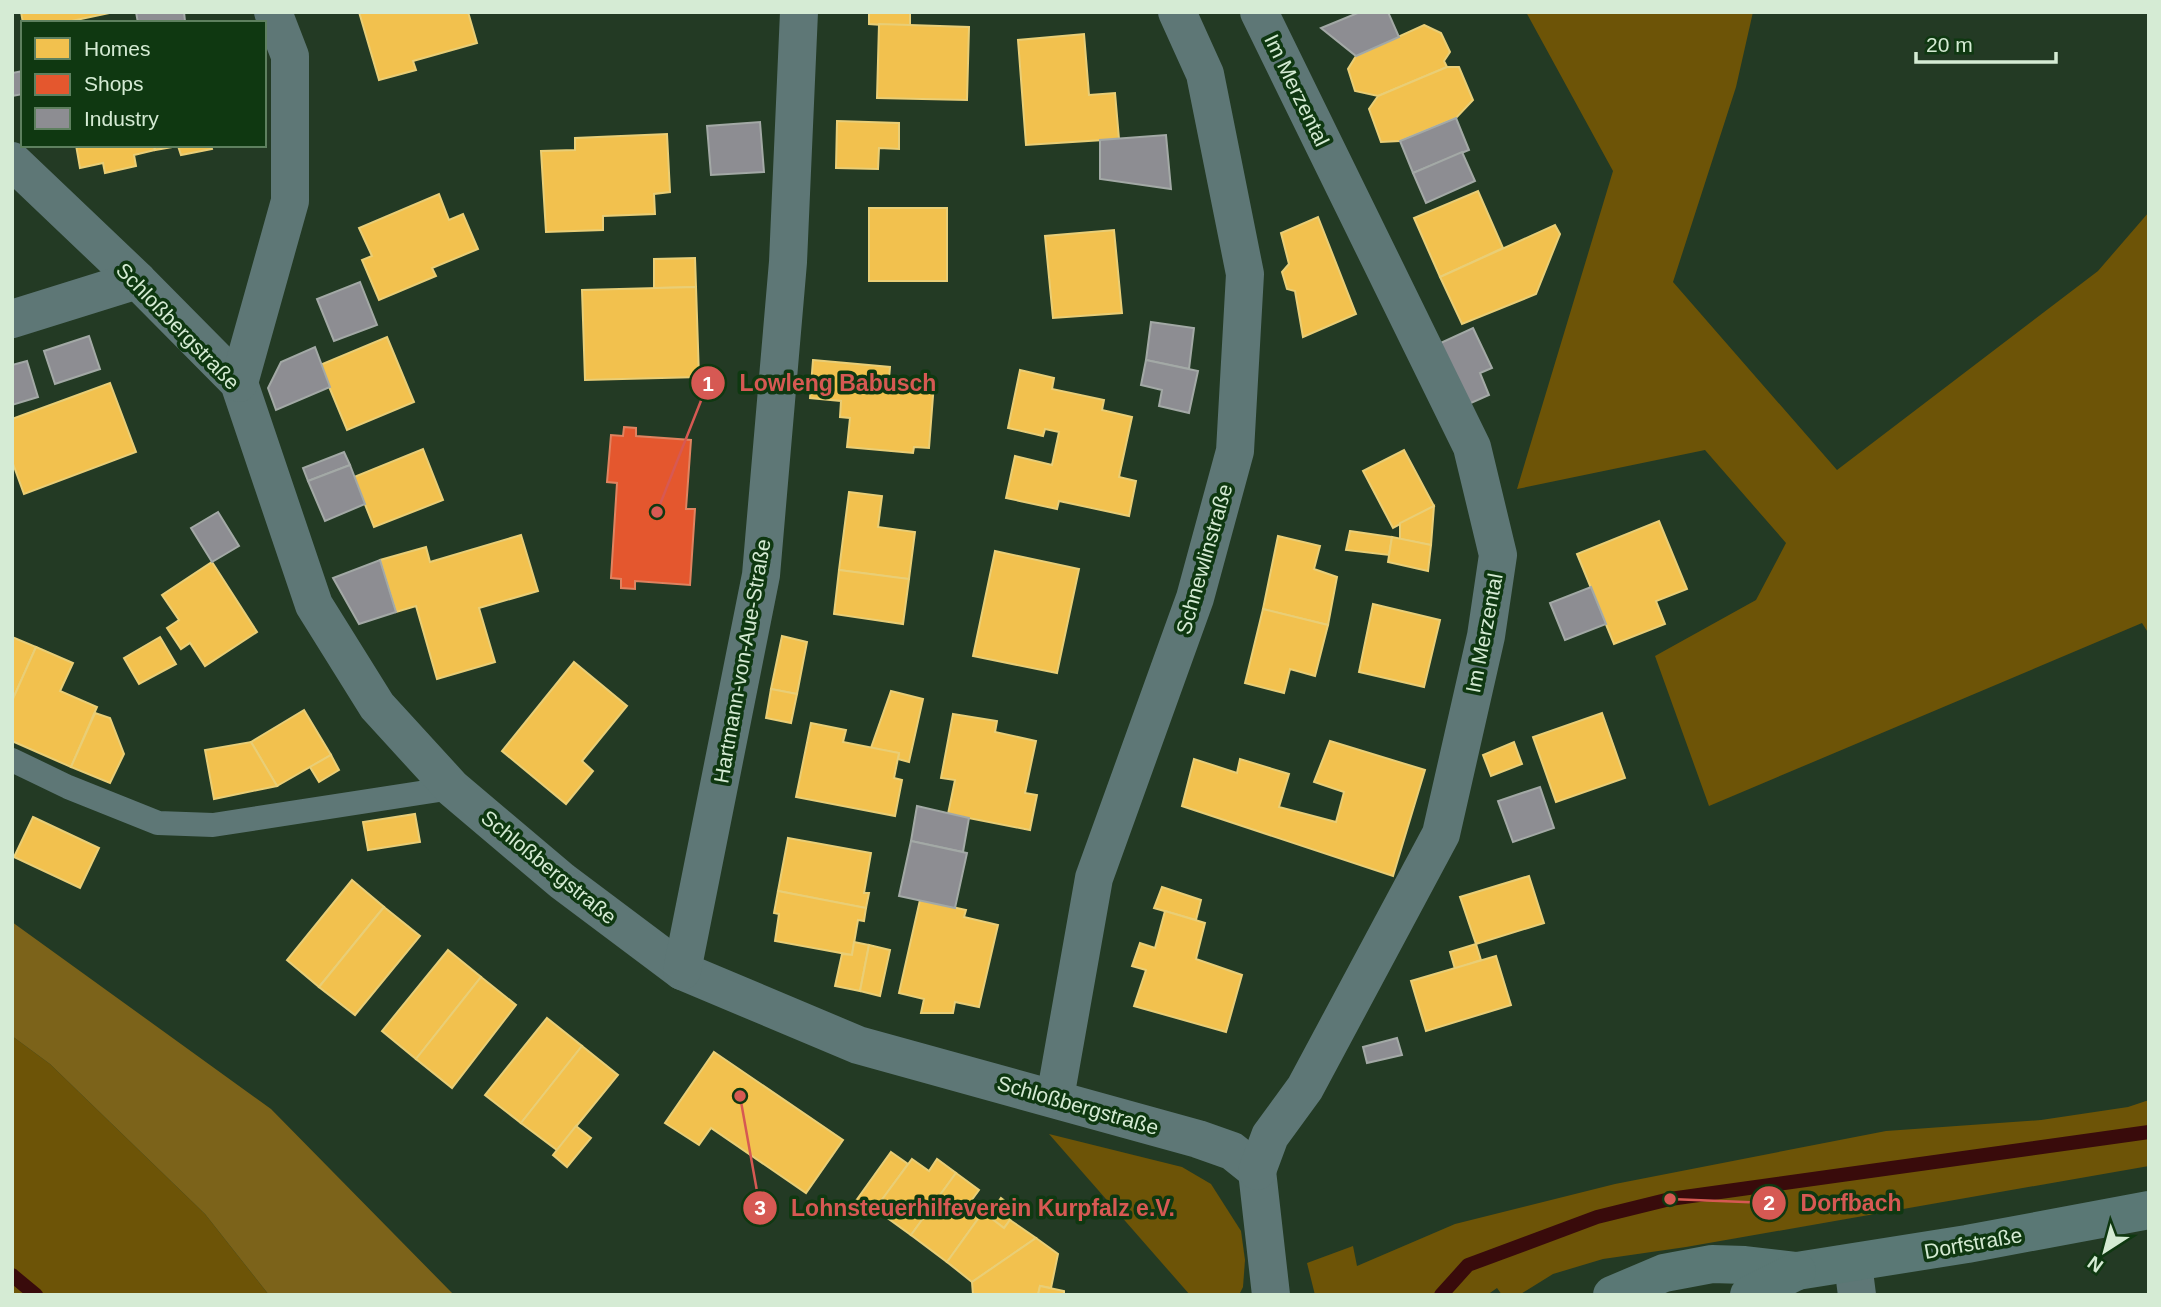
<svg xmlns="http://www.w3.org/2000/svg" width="2161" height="1307" viewBox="0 0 2161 1307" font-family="Helvetica,sans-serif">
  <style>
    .green { fill: #6d5407 }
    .forest { fill: #7c631a }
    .homes { fill: #f2c14e; stroke: #e9ce76; stroke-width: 2 }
    .shops { fill: #e4572e; stroke: #e08360; stroke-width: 2 }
    .industry { fill: #8d8d92; stroke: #a3a9a6; stroke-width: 2 }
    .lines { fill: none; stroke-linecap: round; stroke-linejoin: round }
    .stream { stroke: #390b0b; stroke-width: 14 }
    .lane { stroke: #5e7776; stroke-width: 24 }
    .street { stroke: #5e7776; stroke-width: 38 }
    .secondary { stroke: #5a7875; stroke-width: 38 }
    .labels { text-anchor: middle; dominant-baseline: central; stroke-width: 7; stroke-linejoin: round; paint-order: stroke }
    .street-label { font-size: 21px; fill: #d5ebd4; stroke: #0f3811 }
    .leader { fill: none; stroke: #d65953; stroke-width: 2.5 }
    .callout-dot { fill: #d65953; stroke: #0f3811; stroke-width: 2.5 }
    .mark-label { font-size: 21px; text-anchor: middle; font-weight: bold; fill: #fff }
    .callout-label { font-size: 23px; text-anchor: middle; font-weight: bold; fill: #d65953; stroke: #0f3811; stroke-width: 7; stroke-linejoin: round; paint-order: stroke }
  </style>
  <rect width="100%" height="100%" fill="#233a24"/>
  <g class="green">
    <polygon points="1526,12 1753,12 1736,87 1673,282 1837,470 2098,271 2149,212 2149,634 2142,623 1709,806 1655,656 1756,600 1786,543 1705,450 1517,489 1613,171"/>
    <polygon points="12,1036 50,1064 205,1214 269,1295 12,1295"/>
    <polygon points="2149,1100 2149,1166 1686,1247 1603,1259 1553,1274 1519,1295 1502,1295 1497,1288 1487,1295 1315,1295 1307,1263 1353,1246 1357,1266 1455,1224 1615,1184 1886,1131 2041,1120 2128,1107"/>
    <polygon points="1049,1134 1182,1167 1211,1184 1241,1231 1245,1260 1243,1287 1239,1295 1190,1295"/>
  </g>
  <polygon class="forest" points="12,922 271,1109 454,1295 269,1295 205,1214 50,1064 12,1036"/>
  <g class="homes">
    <polygon points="21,12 114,12 62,23 23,23"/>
    <polygon points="359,12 468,12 477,43 413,61 416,70 379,80"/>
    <polygon points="869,12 910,12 910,27 869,24"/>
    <polygon points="879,24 969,27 967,100 877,98"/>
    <polygon points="1424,25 1441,33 1450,52 1444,61 1447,67 1378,96 1355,91 1348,69 1356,56"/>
    <polygon points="1084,34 1089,95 1115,93 1119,139 1026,145 1018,40"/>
    <polygon points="1447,67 1459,67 1473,100 1456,118 1400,141 1381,142 1369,109 1378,96"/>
    <polygon points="837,121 899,123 899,149 879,148 878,169 836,168"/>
    <polygon points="667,134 670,192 654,194 655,214 603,216 603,230 546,232 541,151 575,150 575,138"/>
    <polygon points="76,145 154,145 155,150 134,155 136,166 105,173 103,163 80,168"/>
    <polygon points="154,145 211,145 212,149 181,155 178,146 155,150"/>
    <polygon points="1478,191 1503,248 1440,277 1414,218"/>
    <polygon points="439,194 449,220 463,214 478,249 432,268 436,276 379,300 362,260 372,256 359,228"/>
    <rect x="869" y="208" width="78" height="73"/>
    <polygon points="1318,217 1356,314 1303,337 1295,291 1287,289 1282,272 1289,264 1281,233"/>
    <polygon points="1555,225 1560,234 1536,294 1462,324 1440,277"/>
    <polygon points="1114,230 1122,313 1053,318 1045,236"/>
    <polygon points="695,258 696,287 654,288 654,259"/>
    <polygon points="696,287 699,377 585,380 582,290"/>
    <polygon points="387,337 414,402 347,430 320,365"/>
    <polygon points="813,360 890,367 889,379 934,383 929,448 914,447 913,453 847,447 850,418 840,417 841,401 810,398"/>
    <polygon points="1020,370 1054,378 1052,389 1104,400 1102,410 1132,417 1119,477 1136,481 1129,516 1059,501 1057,509 1006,498 1015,456 1052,465 1059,432 1045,429 1043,436 1008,428"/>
    <polygon points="110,383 136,452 24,494 12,461 12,419"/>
    <polygon points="423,449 443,500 374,527 354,477"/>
    <polygon points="1404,450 1434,506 1393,528 1363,471"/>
    <polygon points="849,492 882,496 878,527 915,532 909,579 839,570"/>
    <polygon points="1434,506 1431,545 1400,539 1400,523"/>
    <polygon points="1659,521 1687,589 1656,601 1665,624 1614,644 1577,554"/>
    <polygon points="1350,531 1392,537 1389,555 1346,550"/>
    <polygon points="521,535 538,591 479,608 495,662 437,679 416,606 396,612 380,560 426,547 430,562"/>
    <polygon points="1278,536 1320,546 1314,569 1337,577 1328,625 1263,609"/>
    <polygon points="1392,537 1431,545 1428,571 1388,562"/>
    <polygon points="995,551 1079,569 1057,673 973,656"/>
    <polygon points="212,562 257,632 205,666 190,643 181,649 167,628 179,620 162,595"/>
    <polygon points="839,570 909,579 903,624 834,614"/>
    <polygon points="1373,604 1440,620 1424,687 1359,672"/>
    <polygon points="1263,609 1328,625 1315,676 1290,669 1284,693 1245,683"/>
    <polygon points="782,636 807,642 797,694 771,689"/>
    <polygon points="12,637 36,647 12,701"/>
    <polygon points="160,637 176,664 139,684 124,658"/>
    <polygon points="36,647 73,663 60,691 97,707 71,767 12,741 12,701"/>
    <polygon points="574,662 627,706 582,761 593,771 566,804 502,751"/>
    <polygon points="771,689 797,694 791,723 766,718"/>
    <polygon points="891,691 923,699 909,762 898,759 899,753 871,748"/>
    <polygon points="304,710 331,755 277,786 251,742"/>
    <polygon points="95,713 110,718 124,754 110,783 71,767"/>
    <polygon points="1602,713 1625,778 1556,802 1533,737"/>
    <polygon points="953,714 997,721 995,732 1036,741 1025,793 1037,795 1030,830 948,814 955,780 941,778"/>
    <polygon points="811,723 846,730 843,742 899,753 894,778 902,780 895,816 796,797"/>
    <polygon points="1330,741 1425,770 1393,876 1182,806 1194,759 1237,773 1240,759 1289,774 1279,807 1336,822 1344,792 1314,782"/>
    <polygon points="251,742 277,786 214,799 205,750"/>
    <polygon points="1514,742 1522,764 1491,776 1483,755"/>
    <polygon points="331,755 339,770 319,782 310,767"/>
    <polygon points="415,814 420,842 368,850 363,822"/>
    <polygon points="33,817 99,848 80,888 14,857"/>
    <polygon points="788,838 871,853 864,893 869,893 866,908 778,891"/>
    <polygon points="1529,876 1544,923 1476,944 1460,897"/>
    <polygon points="352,880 384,907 319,987 287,960"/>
    <polygon points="1162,887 1201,900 1196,920 1154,908"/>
    <polygon points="778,891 866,908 864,921 858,920 852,955 775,941 779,914 774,913"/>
    <polygon points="920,900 966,910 964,917 998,925 979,1007 955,1002 953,1013 921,1013 924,999 899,993"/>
    <polygon points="384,907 420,936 355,1015 319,987"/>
    <polygon points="1165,911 1205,923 1196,959 1242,975 1226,1032 1134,1006 1146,970 1132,966 1140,943 1155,948"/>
    <polygon points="854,942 869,945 860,991 835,986 842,954 852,955"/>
    <polygon points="1476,944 1481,960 1455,969 1450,952"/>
    <polygon points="869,945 890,950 880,996 860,991"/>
    <polygon points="448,950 481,977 416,1059 382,1031"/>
    <polygon points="1496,956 1511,1005 1426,1031 1411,981"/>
    <polygon points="481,977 516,1005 452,1088 416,1059"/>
    <polygon points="547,1018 582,1046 521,1123 485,1095"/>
    <polygon points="582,1046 618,1075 557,1150 521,1123"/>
    <polygon points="714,1052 843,1140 806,1193 711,1128 699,1145 665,1123"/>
    <polygon points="576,1126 591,1138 567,1167 553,1155"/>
    <polygon points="891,1152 908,1164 870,1216 853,1205"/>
    <polygon points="912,1159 929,1171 937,1159 956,1173 911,1235 875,1209"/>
    <polygon points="956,1173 979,1190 971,1201 983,1212 947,1262 911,1235"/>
    <polygon points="1001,1198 1017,1210 1004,1228 988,1216"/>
    <polygon points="983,1212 1004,1228 1010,1220 1036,1238 972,1282 947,1262"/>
    <polygon points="1036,1238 1058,1254 1051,1288 1040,1286 1038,1295 973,1295 972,1282"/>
    <polygon points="1040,1286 1064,1291 1064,1295 1038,1295"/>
  </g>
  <polygon class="shops" points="624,427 636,428 636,436 691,440 686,509 695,509 690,585 635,581 635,589 621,588 621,579 611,578 617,483 607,482 611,435 623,436"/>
  <g class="industry">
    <polygon points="136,12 184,12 185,21 138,23"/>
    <polygon points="1360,12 1388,12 1399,37 1356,56 1321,28"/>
    <polygon points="23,71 23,94 12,96 12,73"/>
    <polygon points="1456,118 1469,150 1413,173 1400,141"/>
    <polygon points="760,122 764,172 711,175 707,126"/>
    <polygon points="1166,135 1171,189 1100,179 1100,140"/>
    <polygon points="1462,152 1475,181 1426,203 1413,173"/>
    <polygon points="360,282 377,325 334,341 317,299"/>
    <polygon points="1151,322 1194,328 1189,369 1146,360"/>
    <polygon points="1473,328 1492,368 1480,373 1489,395 1462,407 1434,346"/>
    <polygon points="89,336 100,369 55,384 44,351"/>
    <polygon points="315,347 330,387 276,410 268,388 281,362"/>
    <polygon points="1146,360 1198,371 1189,413 1159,406 1162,390 1141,385"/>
    <polygon points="27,361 38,397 12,405 12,365"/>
    <polygon points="344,452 350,465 308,481 303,468"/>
    <polygon points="350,465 365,504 325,521 308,481"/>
    <polygon points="218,512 239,546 212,562 191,528"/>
    <polygon points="380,560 396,612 359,624 333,578"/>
    <polygon points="1591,587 1606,624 1565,640 1550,603"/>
    <polygon points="1540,787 1554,828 1513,842 1498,801"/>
    <polygon points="917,806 969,818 963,852 911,841"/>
    <polygon points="911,841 967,853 955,908 899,896"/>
    <polygon points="1397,1038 1402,1055 1367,1063 1363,1047"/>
  </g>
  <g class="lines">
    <g class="stream">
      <polyline points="12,1275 36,1295"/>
      <polyline points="1441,1295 1468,1265 1597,1217 1670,1199 2149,1132"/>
    </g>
    <polyline class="lane" points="12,760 68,787 158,823 213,825 452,788"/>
    <g class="street">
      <polyline points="12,161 137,280 239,383 314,605 377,706 452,788 562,881 682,971 858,1045 1198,1139 1232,1151 1257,1171 1271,1295"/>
      <polyline points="12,319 137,280"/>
      <polyline points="239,383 290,201 290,56 273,12"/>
      <polyline points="682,971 761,575 788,262 799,12"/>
      <polyline points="1055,1098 1094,878 1195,598 1235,451 1245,274 1205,74 1177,12"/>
      <polyline points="1257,1171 1270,1136 1305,1088 1441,834 1486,636 1498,555 1472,447 1259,12"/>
      <polyline points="1853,1264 1857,1295"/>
    </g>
    <g class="secondary">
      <polyline points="1612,1295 1664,1273 1712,1264 1745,1265 1797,1271 1967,1244 2149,1210"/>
      <polyline points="1749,1295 1797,1271"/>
    </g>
  </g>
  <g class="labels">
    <g class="street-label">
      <text transform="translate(1297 90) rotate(64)">Im Merzental</text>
      <text transform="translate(178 326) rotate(46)">Schloßbergstraße</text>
      <text transform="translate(1204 559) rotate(-74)">Schnewlinstraße</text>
      <text transform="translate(1484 633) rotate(-79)">Im Merzental</text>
      <text transform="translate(742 661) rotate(-80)">Hartmann-von-Aue-Straße</text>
      <text transform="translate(549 867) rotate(39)">Schloßbergstraße</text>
      <text transform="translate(1078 1105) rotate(16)">Schloßbergstraße</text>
      <text transform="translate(1973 1243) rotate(-10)">Dorfstraße</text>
    </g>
  </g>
  <path class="leader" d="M657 512L708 383M1670 1199L1769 1203M740 1096L760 1208"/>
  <g class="callout-dot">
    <circle cx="657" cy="512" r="7"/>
    <circle cx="1670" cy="1199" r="7"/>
    <circle cx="740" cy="1096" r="7"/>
    <circle cx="708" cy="383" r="18"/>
    <circle cx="1769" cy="1203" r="18"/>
    <circle cx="760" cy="1208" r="18"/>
  </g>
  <g class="mark-label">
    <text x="708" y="391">1</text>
    <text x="1769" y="1210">2</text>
    <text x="760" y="1215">3</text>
  </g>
  <g class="callout-label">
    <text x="838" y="391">Lowleng Babusch</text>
    <text x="1851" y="1211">Dorfbach</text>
    <text x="983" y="1216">Lohnsteuerhilfeverein Kurpfalz e.V.</text>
  </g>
  <rect width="2161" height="1307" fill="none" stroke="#d5ebd4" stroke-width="28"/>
  <rect x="21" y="21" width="245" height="126" fill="#0f3811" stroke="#5e805f" stroke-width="2"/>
  <rect x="35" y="38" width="35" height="21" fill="#f2c14e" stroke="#5e805f" stroke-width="2"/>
  <text x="84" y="56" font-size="21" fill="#d5ebd4">Homes</text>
  <rect x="35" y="74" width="35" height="21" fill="#e4572e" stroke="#5e805f" stroke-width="2"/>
  <text x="84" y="91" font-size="21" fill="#d5ebd4">Shops</text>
  <rect x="35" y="108" width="35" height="21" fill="#8d8d92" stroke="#5e805f" stroke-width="2"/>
  <text x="84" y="126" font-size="21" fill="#d5ebd4">Industry</text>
  <g transform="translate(2105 1251) rotate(216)" stroke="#0f3811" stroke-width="5" paint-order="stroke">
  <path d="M0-5L12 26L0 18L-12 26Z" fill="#d5ebd4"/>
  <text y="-10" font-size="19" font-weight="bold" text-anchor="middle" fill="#d5ebd4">N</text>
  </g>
  <path d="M1916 52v10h140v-10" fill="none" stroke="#d5ebd4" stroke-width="3.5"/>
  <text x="1926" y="52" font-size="21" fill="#d5ebd4" stroke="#0f3811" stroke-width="5" paint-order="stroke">20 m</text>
</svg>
